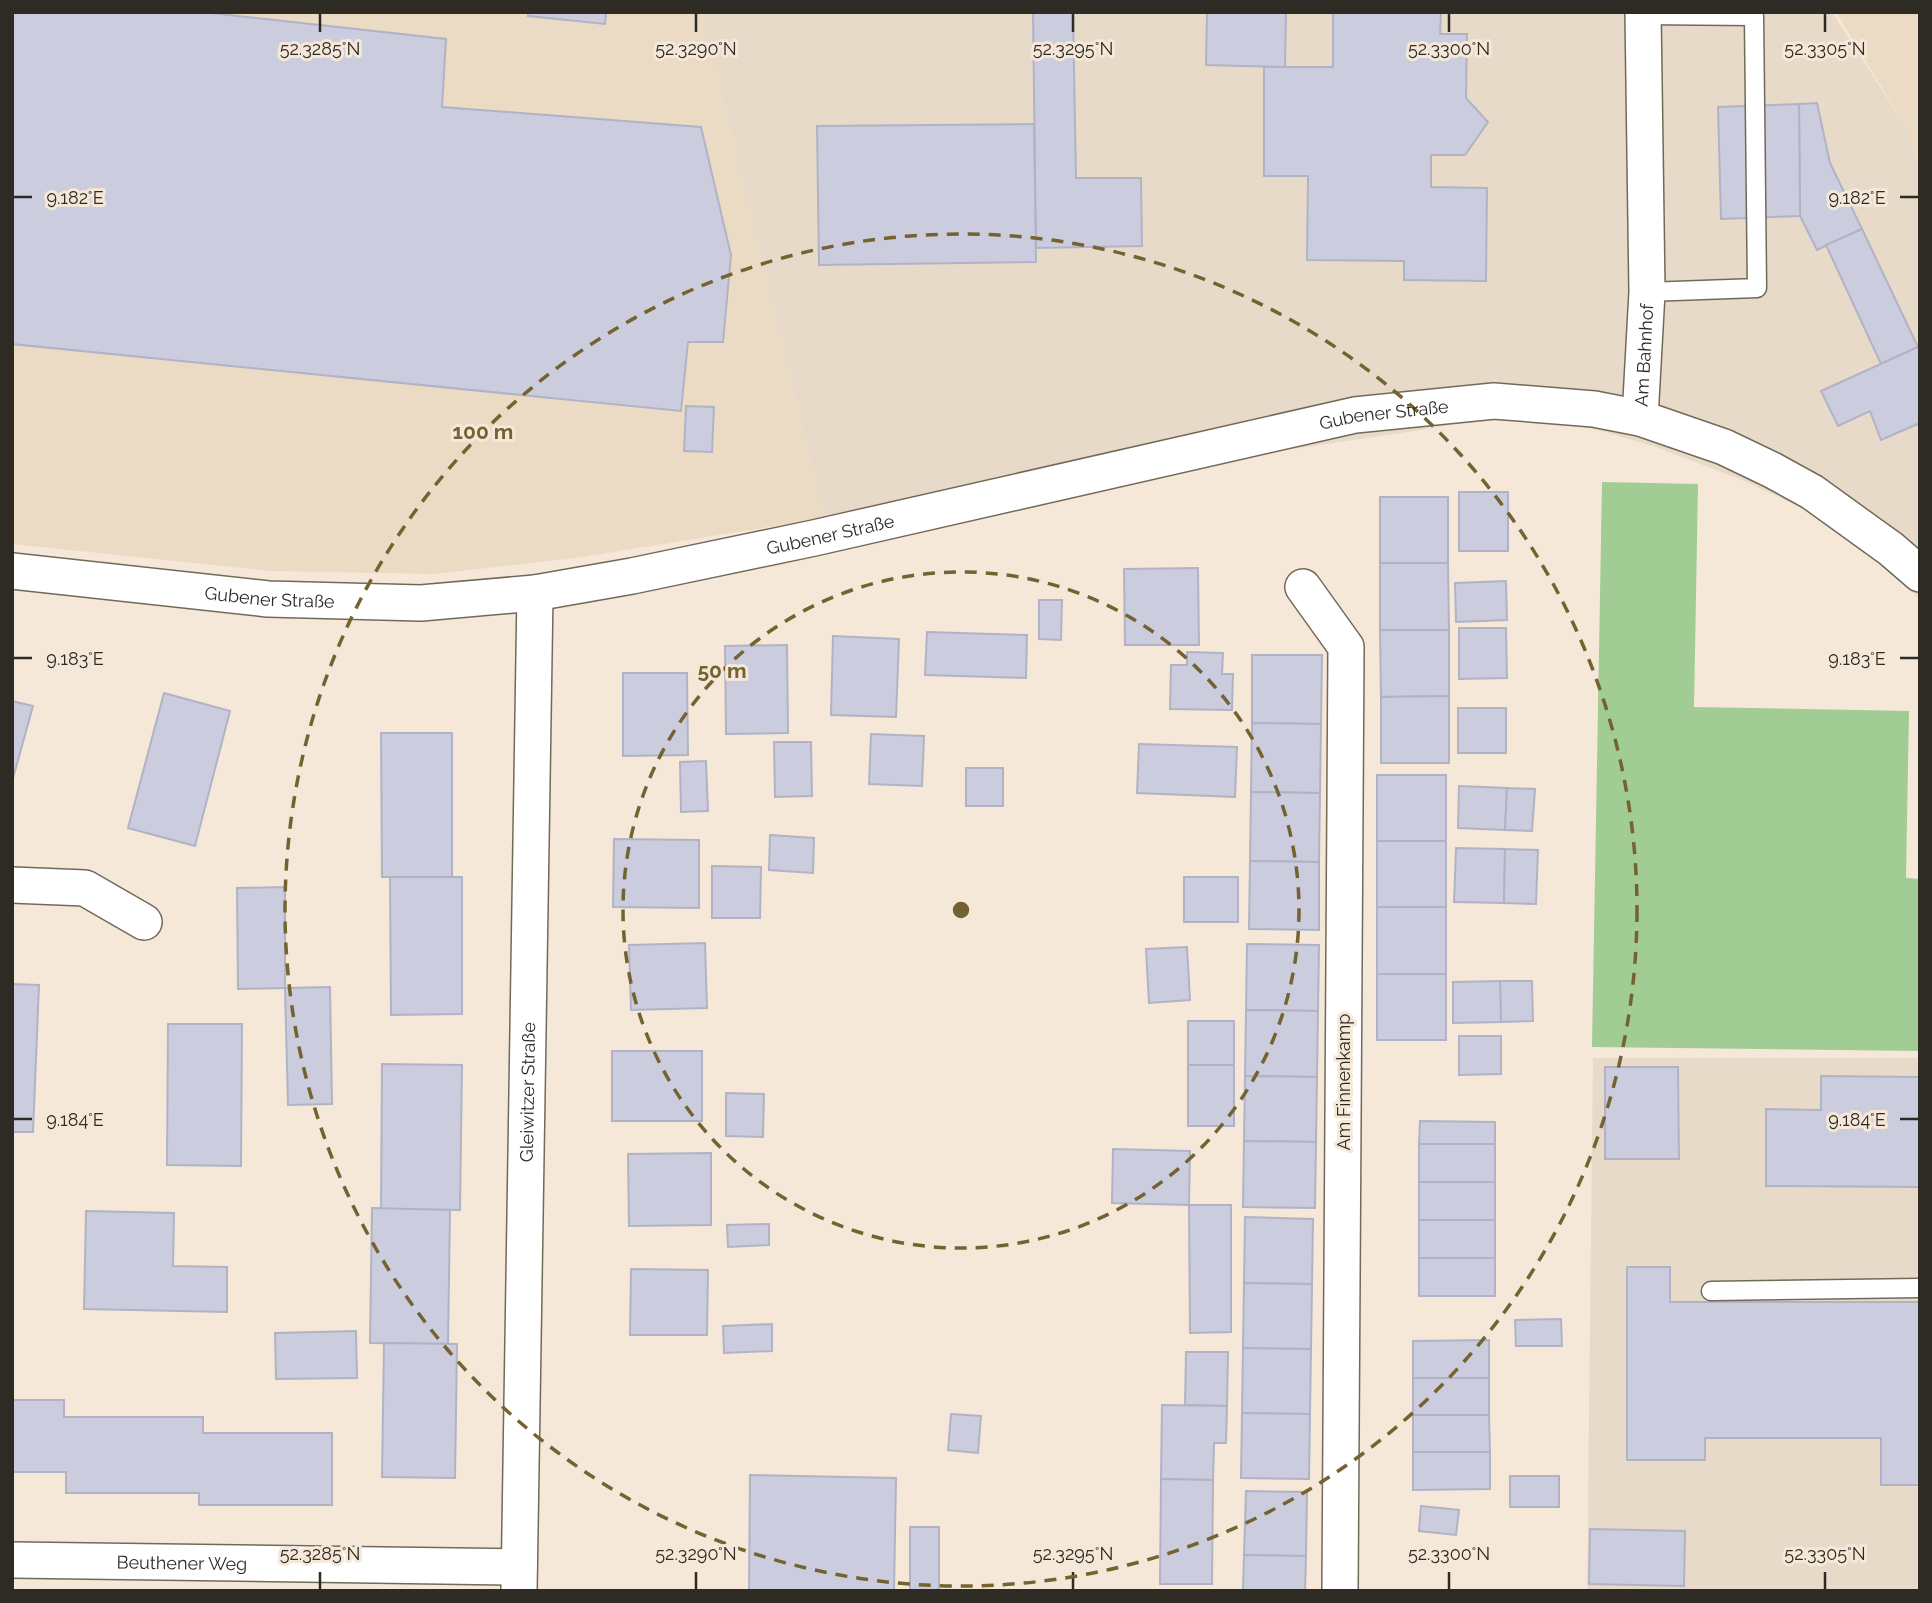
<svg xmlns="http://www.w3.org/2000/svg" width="1932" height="1603" viewBox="0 0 1932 1603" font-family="Raleway,sans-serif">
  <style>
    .commercial { fill: #e8dac8 }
    .built { fill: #ecdbc4 }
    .green { fill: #a1cc94 }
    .building { fill: #cbcddf; stroke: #b1b3c5; stroke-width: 2 }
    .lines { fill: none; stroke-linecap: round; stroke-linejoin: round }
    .lane-casing { stroke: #73695a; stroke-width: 21 }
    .street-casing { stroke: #73695a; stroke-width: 38 }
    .lane { stroke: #fff; stroke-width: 18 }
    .street { stroke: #fff; stroke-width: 35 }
    .ticks { fill: none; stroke: #2e2a24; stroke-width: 2.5 }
    .ring { fill: none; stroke: #746331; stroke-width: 3.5; stroke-dasharray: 12 9 }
    .labels { text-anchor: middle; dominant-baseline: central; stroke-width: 6; stroke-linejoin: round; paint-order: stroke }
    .street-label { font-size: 18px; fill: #2e2a24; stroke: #f5e8d8 }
    .ticks-label { font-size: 18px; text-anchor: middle; fill: #2e2a24; stroke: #f5e8d8; stroke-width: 6; stroke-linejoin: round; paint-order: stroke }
    .centre { fill: #746331; stroke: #f5e8d8; stroke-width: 3.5 }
    .ring-label { font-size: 21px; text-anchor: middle; font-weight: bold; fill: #746331; stroke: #f5e8d8; stroke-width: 6; stroke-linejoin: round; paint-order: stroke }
  </style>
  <rect width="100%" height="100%" fill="#f5e8d8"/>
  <g class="commercial">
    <polygon points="701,12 1832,12 1904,124 1920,161 1920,599 1890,573 1848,539 1800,507 1742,480 1656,447 1584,426 1493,417 1421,430 824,518"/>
    <polygon points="1593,1058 1920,1058 1920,1591 1587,1591"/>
  </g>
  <g class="built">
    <polygon points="12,12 701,12 824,518 576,558 434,574 271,571 12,544"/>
    <polygon points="1836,12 1920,12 1920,161 1904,124"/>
  </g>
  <polygon class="green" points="1602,482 1698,484 1694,707 1909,711 1906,878 1920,879 1920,1051 1592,1047"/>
  <g class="building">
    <polygon points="12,12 202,12 446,39 442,107 701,127 731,255 723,342 688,342 681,411 12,344"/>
    <polygon points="528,12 606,12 605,24 528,16"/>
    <polygon points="1033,12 1073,12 1076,178 1141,178 1142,246 1036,248"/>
    <polygon points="1207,12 1286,12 1285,67 1206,65"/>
    <polygon points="1333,12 1441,12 1440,34 1467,34 1466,98 1488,122 1465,155 1431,155 1431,187 1487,188 1486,281 1404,280 1404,261 1307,260 1308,176 1264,176 1264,67 1333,67"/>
    <polygon points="1817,103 1830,163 1862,229 1817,250 1800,216 1799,104"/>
    <polygon points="1799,104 1800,216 1721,219 1718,107"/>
    <polygon points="1034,124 1036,262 819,265 817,126"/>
    <polygon points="1862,229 1918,347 1881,364 1826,245"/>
    <polygon points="1918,347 1920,350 1920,423 1881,440 1870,411 1838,426 1821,391"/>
    <polygon points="686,406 714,407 712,452 684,451"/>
    <rect x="1459" y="492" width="49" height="59"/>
    <rect x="1380" y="497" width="68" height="66"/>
    <polygon points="1380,563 1448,563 1449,630 1380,630"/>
    <polygon points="1198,568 1199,645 1125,645 1124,569"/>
    <polygon points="1506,581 1507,620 1456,622 1455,583"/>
    <polygon points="1039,600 1062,600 1061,640 1039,639"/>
    <polygon points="1459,628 1506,628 1507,678 1459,679"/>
    <polygon points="1380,630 1449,630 1449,696 1381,697"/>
    <polygon points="927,632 1027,635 1026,678 925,675"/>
    <polygon points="833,636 899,639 896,717 831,715"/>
    <polygon points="787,645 788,733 726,734 725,646"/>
    <polygon points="1187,652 1223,653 1222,674 1233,674 1232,710 1170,709 1171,665 1187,665"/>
    <polygon points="1252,655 1322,655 1321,724 1252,723"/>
    <polygon points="623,673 687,673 688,755 623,756"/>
    <polygon points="164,693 230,711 195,846 128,828"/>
    <polygon points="1449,696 1449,763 1381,763 1381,697"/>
    <polygon points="12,701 33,706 12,782"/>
    <rect x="1458" y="708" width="48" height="45"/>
    <polygon points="1252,723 1321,724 1320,793 1251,792"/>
    <polygon points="381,733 452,733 452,877 382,877"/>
    <polygon points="871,734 924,736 922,786 869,784"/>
    <polygon points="774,742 811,742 812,796 775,797"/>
    <polygon points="1139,744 1237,747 1235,797 1137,793"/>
    <polygon points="706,761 708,811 681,812 680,762"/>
    <rect x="966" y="768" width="37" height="38"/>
    <rect x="1377" y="775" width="69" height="66"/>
    <polygon points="1459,786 1507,788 1505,830 1458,828"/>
    <polygon points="1507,788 1535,789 1532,831 1505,830"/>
    <polygon points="1251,792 1320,793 1319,862 1250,861"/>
    <polygon points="770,835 814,838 813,873 769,870"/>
    <polygon points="614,839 699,840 699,908 613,907"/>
    <rect x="1377" y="841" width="69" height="66"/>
    <polygon points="1456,848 1505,849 1504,903 1454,902"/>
    <polygon points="1505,849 1538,850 1536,904 1504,903"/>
    <polygon points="1250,861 1319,862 1319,930 1249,929"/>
    <polygon points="712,866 761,867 760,918 712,918"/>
    <polygon points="390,877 462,877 462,1014 391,1015"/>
    <rect x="1184" y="877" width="54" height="45"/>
    <polygon points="285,887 285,988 238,989 237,888"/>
    <rect x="1377" y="907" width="69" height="67"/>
    <polygon points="705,943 707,1008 631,1010 629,945"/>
    <polygon points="1247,944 1319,945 1318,1011 1246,1010"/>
    <polygon points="1187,947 1190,1000 1149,1003 1146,949"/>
    <rect x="1377" y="974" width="69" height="66"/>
    <polygon points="1500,981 1532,981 1533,1021 1501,1022"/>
    <polygon points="1500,981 1501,1022 1453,1023 1453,982"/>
    <polygon points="12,984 39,985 33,1132 12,1132"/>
    <polygon points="330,987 332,1104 288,1105 285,988"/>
    <polygon points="1246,1010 1318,1011 1317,1077 1245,1076"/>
    <rect x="1188" y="1021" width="46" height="44"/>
    <polygon points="168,1024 242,1024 241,1166 167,1165"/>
    <polygon points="1459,1036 1501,1036 1501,1074 1459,1075"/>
    <rect x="612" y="1051" width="90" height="70"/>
    <polygon points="382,1064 462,1065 460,1210 381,1209"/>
    <rect x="1188" y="1065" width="46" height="61"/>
    <polygon points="1605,1067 1678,1067 1679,1159 1605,1159"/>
    <polygon points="1245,1076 1317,1077 1316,1142 1244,1141"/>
    <polygon points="1821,1076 1920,1077 1920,1187 1766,1186 1766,1109 1821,1110"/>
    <polygon points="726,1093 764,1094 763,1137 726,1136"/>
    <polygon points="1420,1121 1495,1122 1495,1144 1419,1144"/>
    <polygon points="1244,1141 1316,1142 1315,1208 1243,1207"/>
    <rect x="1419" y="1144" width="76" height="38"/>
    <polygon points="1113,1149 1190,1151 1189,1205 1112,1203"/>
    <polygon points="711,1153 711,1225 629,1226 628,1154"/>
    <rect x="1419" y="1182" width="76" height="38"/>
    <polygon points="1189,1205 1231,1205 1231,1332 1190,1333"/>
    <polygon points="372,1208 450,1210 448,1344 370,1343"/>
    <polygon points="86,1211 174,1213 173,1266 227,1267 227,1312 84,1309"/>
    <polygon points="1245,1217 1313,1219 1312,1284 1244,1283"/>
    <rect x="1419" y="1220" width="76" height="38"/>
    <polygon points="769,1224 769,1245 728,1247 727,1225"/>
    <rect x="1419" y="1258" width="76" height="38"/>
    <polygon points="1627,1267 1670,1267 1670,1302 1920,1302 1920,1485 1881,1485 1881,1438 1705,1438 1705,1460 1627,1460"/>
    <polygon points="631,1269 708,1270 707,1335 630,1335"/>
    <polygon points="1244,1283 1312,1284 1311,1349 1243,1348"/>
    <polygon points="1561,1319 1562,1346 1516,1346 1515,1320"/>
    <polygon points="772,1324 772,1351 724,1353 723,1326"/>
    <polygon points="356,1331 357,1378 276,1379 275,1333"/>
    <polygon points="1489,1340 1489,1378 1413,1378 1413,1341"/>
    <polygon points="384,1343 457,1344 455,1478 382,1477"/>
    <polygon points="1243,1348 1311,1349 1310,1414 1242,1413"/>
    <polygon points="1186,1352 1228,1352 1227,1406 1185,1405"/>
    <rect x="1413" y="1378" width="76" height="37"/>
    <polygon points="12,1400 64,1400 64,1417 203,1417 203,1433 332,1433 332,1505 199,1505 199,1493 66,1493 66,1472 12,1472"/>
    <polygon points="1162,1405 1227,1406 1226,1443 1214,1443 1213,1480 1161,1479"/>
    <polygon points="1242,1413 1310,1414 1309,1479 1241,1478"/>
    <polygon points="951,1414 981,1416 978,1453 948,1450"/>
    <polygon points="1413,1415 1489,1415 1490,1452 1413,1452"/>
    <polygon points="1413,1452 1490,1452 1490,1489 1413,1490"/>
    <polygon points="750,1475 896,1478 894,1591 749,1591"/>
    <rect x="1510" y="1476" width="49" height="31"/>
    <polygon points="1161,1479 1213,1480 1212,1584 1160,1584"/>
    <polygon points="1246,1491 1307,1492 1306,1556 1244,1555"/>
    <polygon points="1421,1506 1459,1510 1456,1535 1419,1531"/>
    <rect x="910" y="1527" width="29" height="64"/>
    <polygon points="1590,1529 1685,1531 1684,1586 1589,1584"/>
    <polygon points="1244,1555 1306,1556 1305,1591 1243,1591"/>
  </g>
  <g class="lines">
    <g class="lane-casing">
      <g id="lane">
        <polyline points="1643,15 1754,16 1757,288 1647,292"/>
        <polyline points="1711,1291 1920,1288"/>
      </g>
    </g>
    <g class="street-casing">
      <g id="street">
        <path id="s1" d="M1640 418 1647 292 1643 12"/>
        <path id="s2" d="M12 571 268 599 421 603 535 593 632 576 814 538 1355 415 1494 401 1594 409 1640 418 1724 447 1772 470 1812 492 1891 549 1920 574"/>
        <polyline points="1303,587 1346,647 1340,1591"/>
        <polyline points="12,885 85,888 144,922"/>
        <path id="s3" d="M12 1560 519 1567"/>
        <path id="s4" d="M519 1591 535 593"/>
      </g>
    </g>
    <use href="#lane" class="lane"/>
    <use href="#street" class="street"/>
  </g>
  <path class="ticks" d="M320 14V32M696 14V32M1073 14V32M1449 14V32M1825 14V32M14 197H32M1900 197H1918M14 658H32M1900 658H1918M14 1119H32M1900 1119H1918M320 1572V1589M696 1572V1589M1073 1572V1589M1449 1572V1589M1825 1572V1589"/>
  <g class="ring">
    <circle cx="961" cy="910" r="338"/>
    <circle cx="961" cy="910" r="676"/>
  </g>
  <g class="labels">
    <g class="street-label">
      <text stroke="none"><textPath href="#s1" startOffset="63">Am Bahnhof</textPath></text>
      <text stroke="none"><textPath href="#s2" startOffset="1393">Gubener Straße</textPath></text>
      <text stroke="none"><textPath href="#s2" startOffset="826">Gubener Straße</textPath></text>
      <text stroke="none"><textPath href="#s2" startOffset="259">Gubener Straße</textPath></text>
      <text transform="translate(1343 1082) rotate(-90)">Am Finnenkamp</text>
      <text stroke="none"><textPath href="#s4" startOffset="499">Gleiwitzer Straße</textPath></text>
      <text stroke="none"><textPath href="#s3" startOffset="170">Beuthener Weg</textPath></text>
    </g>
  </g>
  <g class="ticks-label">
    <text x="320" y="55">52.3285°N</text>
    <text x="696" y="55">52.3290°N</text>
    <text x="1073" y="55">52.3295°N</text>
    <text x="1449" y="55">52.3300°N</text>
    <text x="1825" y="55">52.3305°N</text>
    <text x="1857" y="204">9.182°E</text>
    <text x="75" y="204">9.182°E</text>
    <text x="1857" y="665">9.183°E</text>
    <text x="75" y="665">9.183°E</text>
    <text x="1857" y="1126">9.184°E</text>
    <text x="75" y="1126">9.184°E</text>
    <text x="320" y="1560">52.3285°N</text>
    <text x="696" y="1560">52.3290°N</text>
    <text x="1073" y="1560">52.3295°N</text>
    <text x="1449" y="1560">52.3300°N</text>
    <text x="1825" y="1560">52.3305°N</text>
  </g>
  <circle cx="961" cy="910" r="10" class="centre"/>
  <g class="ring-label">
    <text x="483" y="439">100 m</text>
    <text x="722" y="678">50 m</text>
  </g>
  <rect width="1932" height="1603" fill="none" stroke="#2e2a24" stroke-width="28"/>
</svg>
